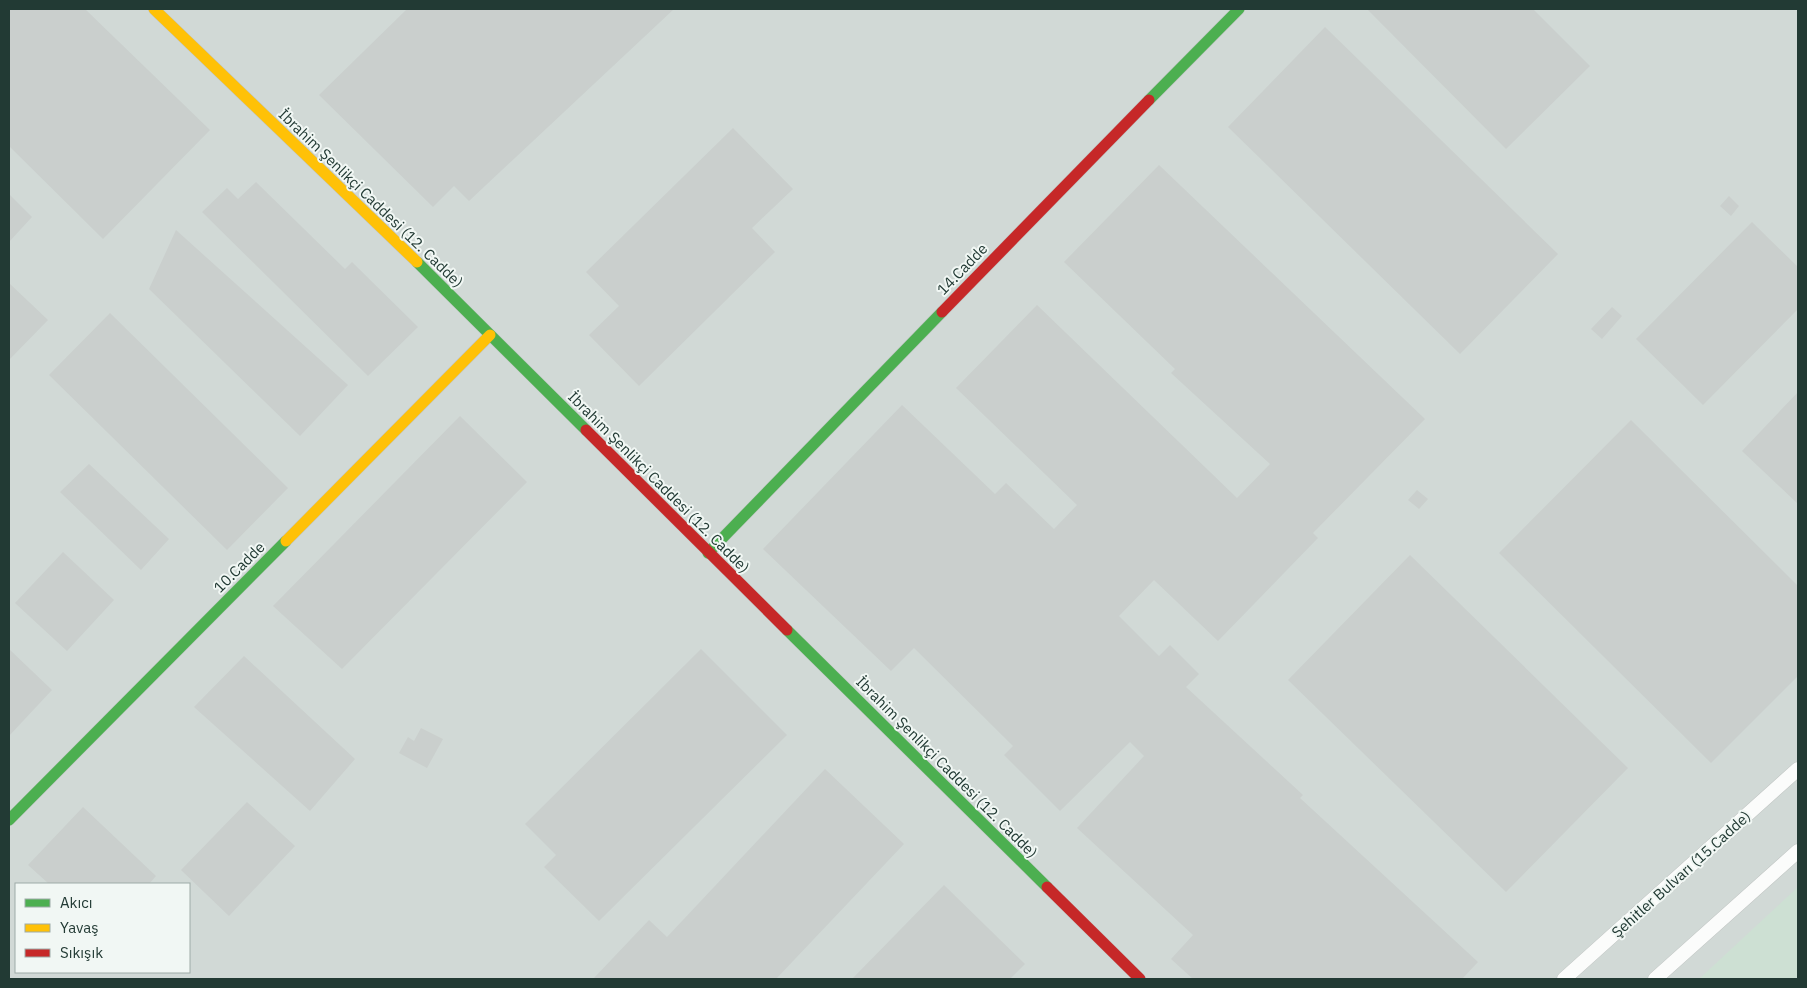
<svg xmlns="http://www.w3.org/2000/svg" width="1807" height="988" font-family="'IBM Plex Sans',sans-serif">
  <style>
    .built { fill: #d1d9d6; fill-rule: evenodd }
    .green { fill: #cde0d3 }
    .building { fill: #cacfcd }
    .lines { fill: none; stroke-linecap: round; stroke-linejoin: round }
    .street-casing { stroke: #c0c5c3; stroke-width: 15 }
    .fast-casing { stroke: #bfc5c3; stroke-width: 12 }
    .slow-casing { stroke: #bfc5c3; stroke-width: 12 }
    .jam-casing { stroke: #bfc5c3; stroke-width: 12 }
    .street { stroke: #fbfcfb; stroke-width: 14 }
    .fast { stroke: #4caf50; stroke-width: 11 }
    .slow { stroke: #ffc107; stroke-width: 11 }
    .jam { stroke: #c62828; stroke-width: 11 }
    .labels { text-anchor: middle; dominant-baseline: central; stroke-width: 4; stroke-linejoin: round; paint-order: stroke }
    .street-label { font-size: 15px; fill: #223a34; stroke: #f1f7f4 }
  </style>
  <rect width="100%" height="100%" fill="#e3e8e6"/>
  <path class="built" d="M9,9H1798V979H9ZM16,884H189V972H16Z"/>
  <path class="green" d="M1798,887V979H1699Z"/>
  <path class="building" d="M9,9H85L210,130L103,239L9,146Z
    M407,9H674L469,201L454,186L433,207L319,95Z
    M1367,9H1533L1590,66L1506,149Z
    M1325,27L1558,254L1460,354L1228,127Z
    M733,128L793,189L752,228L775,252L639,386L589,335L619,306L586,272Z
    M1159,165L1425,419L1313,533L1318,538L1218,641L1154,580L1119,616L1159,656L1170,645L1199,674L1186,687L1303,795L1300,798L1478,962L1462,979H1193L1171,959L1193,935L1077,828L1144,756L1130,742L1060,811L1004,755L1013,746L914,648L891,671L763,549L902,405L995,494L1006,483L1054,529L1077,505L956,388L1037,305L1237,498L1270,464L1171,373L1175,369L1064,262Z
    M256,182L345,269L352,262L418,327L368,376L202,212L227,188L238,199Z
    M9,194L32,217L9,242Z
    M1729,196L1739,206L1731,216L1720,206Z
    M1752,222L1798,267V309L1703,405L1636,339Z
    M176,230L348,385L300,436L149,289Z
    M9,283L48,320L9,360Z
    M1612,307L1622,316L1602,339L1591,329Z
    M110,313L288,488L227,550L49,375Z
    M1798,392V504L1742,451Z
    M460,416L527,482L342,669L273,606Z
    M1631,420L1798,586V676L1711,763L1499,553Z
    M89,464L169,539L141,570L60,492Z
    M1417,490L1428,499L1419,509L1408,500Z
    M63,552L114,600L67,651L15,603Z
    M1410,555L1628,768L1506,892L1288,680Z
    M9,649L52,690L9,736Z
    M701,649L787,735L599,921L544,867L556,855L525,824Z
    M244,656L355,759L310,811L194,707Z
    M421,728L443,739L427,768L399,753L408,737L414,741Z
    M825,769L904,844L776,979H593L649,920L667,937Z
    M247,802L295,846L229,916L181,870Z
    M83,807L156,876L149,884H49L28,865Z
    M944,885L1025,964L1010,979H852Z"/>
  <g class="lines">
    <defs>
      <path id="street" d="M1564,979L1798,769
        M1655,979L1798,851"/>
      <path id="fast" d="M1149,100L1239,9
        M417,262L586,430
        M708,553L942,312
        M787,630L1047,887
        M9,820L286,541"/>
      <path id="slow" d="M154,9L417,262
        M286,541L490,335"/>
      <path id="jam" d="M942,312L1149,100
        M586,430L787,630
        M1047,887L1140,979"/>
    </defs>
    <use href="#street" class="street-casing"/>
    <use href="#fast" class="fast-casing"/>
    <use href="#slow" class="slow-casing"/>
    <use href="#jam" class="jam-casing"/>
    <use href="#street" class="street"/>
    <use href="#fast" class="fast"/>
    <use href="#slow" class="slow"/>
    <use href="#jam" class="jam"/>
  </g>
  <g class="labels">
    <g class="street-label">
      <text transform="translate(371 198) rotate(44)">İbrahim Şenlikçi Caddesi (12. Cadde)</text>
      <text transform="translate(962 269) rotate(-46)">14.Cadde</text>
      <text transform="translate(659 482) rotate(45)">İbrahim Şenlikçi Caddesi (12. Cadde)</text>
      <text transform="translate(239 567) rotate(-45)">10.Cadde</text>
      <text transform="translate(947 767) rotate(45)">İbrahim Şenlikçi Caddesi (12. Cadde)</text>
      <text transform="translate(1681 874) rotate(-42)">Şehitler Bulvarı (15.Cadde)</text>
    </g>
  </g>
  <rect width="1807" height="988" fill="none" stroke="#223a34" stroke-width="20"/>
  <rect x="15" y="883" width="175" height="90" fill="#f1f7f4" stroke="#9eaba7"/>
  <rect x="25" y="899" width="25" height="8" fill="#4caf50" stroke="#9eaba7"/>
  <text x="60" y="908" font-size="15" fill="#223a34">Akıcı</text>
  <rect x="25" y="924" width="25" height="8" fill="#ffc107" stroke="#9eaba7"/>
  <text x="60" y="933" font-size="15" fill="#223a34">Yavaş</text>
  <rect x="25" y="949" width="25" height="8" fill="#c62828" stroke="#9eaba7"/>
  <text x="60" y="958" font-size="15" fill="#223a34">Sıkışık</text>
</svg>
